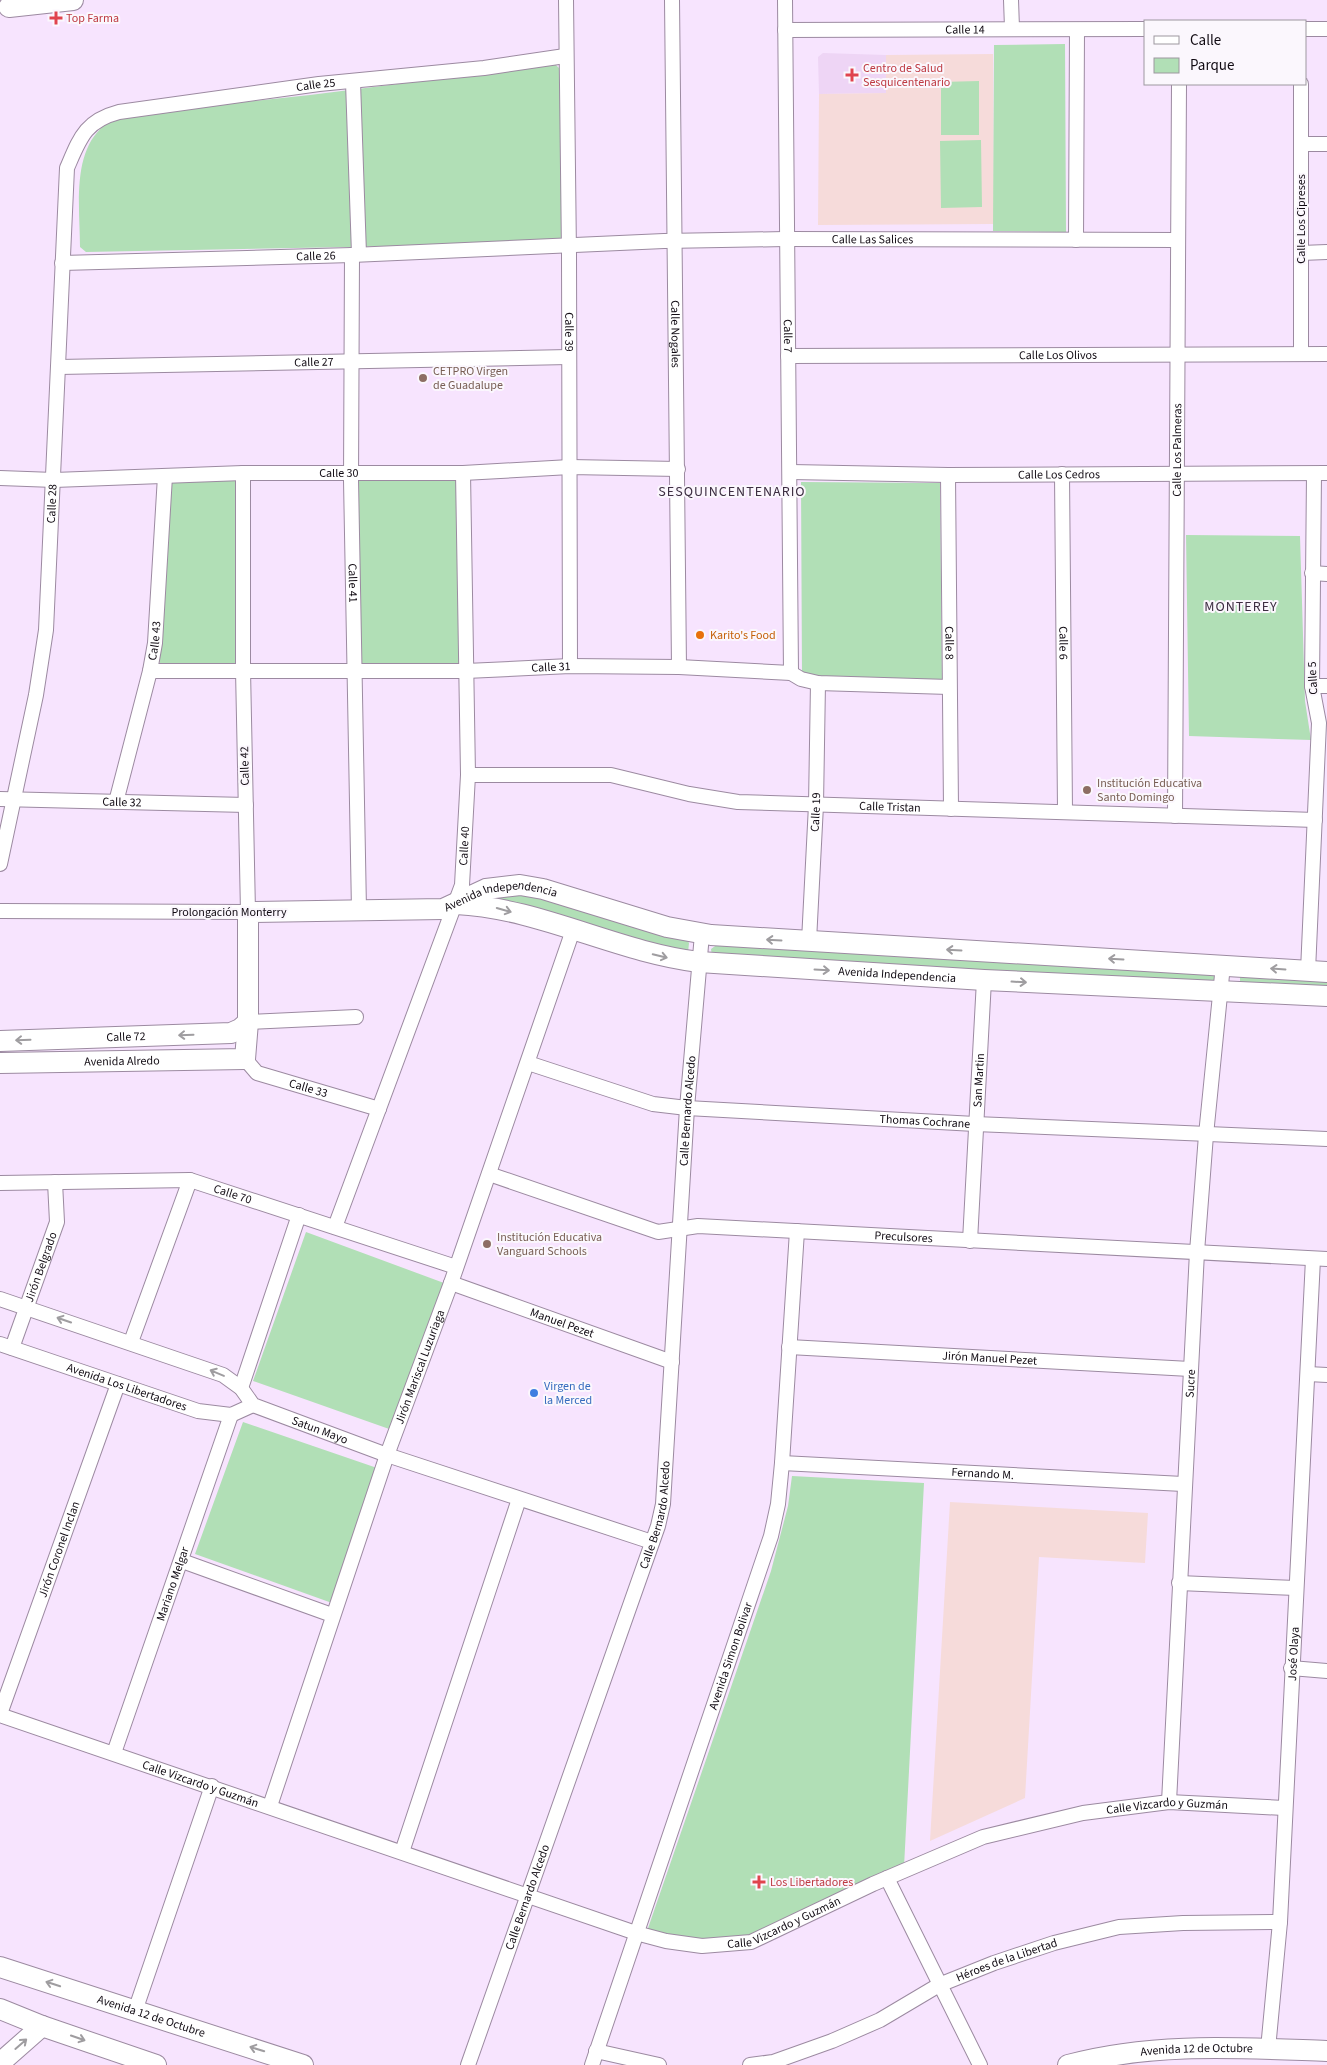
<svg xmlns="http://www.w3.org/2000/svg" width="1327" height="2065" font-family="'Source Sans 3',sans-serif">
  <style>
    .built { fill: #eed5f5 }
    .education { fill: #f6dbda }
    .green { fill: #b1dfb6 }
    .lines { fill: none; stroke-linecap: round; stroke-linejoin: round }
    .street-casing { stroke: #9c8aa1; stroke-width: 16 }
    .secondary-casing { stroke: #9c8aa1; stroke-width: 22 }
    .street { stroke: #fff; stroke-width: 14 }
    .secondary { stroke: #fff; stroke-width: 20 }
    .oneway { stroke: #9f9da0 }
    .health-dot { fill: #e0444e; stroke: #fbf7fd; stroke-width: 2 }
    .education-dot { fill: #8d6e63; stroke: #fbf7fd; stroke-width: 2 }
    .food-dot { fill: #e8710a; stroke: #fbf7fd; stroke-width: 2 }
    .shop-dot { fill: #3f7fe0; stroke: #fbf7fd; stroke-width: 2 }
    .labels { text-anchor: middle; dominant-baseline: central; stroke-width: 4; stroke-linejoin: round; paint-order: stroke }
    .health-label { font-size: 12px; fill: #be3a42; stroke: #fbf7fd; text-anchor: start }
    .street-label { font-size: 12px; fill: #100a12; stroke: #fbf7fd }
    .education-label { font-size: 12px; fill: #785e54; stroke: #fbf7fd; text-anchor: start }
    .food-label { font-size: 12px; fill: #c56008; stroke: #fbf7fd; text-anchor: start }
    .shop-label { font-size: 12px; fill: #366cbe; stroke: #fbf7fd; text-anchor: start }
    .neighbourhood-label { font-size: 14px; letter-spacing: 1px; fill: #3d2e42; stroke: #fbf7fd }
  </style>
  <rect width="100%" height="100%" fill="#f7e4fe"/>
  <path class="built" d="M823,53L886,55L887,93L819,94L818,57Z"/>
  <path class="education" d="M993,54L994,224L818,225L819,94L886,93V55Z
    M950,1502L1148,1513L1145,1563L1039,1557L1025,1798L930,1841Z"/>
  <path class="green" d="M1065,44L1066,232L993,231L994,45Z
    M555,64L560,69L562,236L556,243L86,252L80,247C80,209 71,151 105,125C110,121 119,118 126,115L310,95Z
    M979,81V135H941V82Z
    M981,140L982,207L941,208L940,141Z
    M360,475L455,477L461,486V663L360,664L354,484Z
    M238,477L240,665H162L158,661L170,479Z
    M801,482L940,483L942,683L802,677Z
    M1186,535L1300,536L1305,701L1311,740L1189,736Z
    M523,892L687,940L689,943L688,953L677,954L494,897Z
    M718,944L1217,973L1218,984L712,956L711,949Z
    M1240,976L1327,977V992L1240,984Z
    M306,1232L444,1283L392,1430L253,1381Z
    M243,1422L380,1469L332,1603L195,1554Z
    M792,1476L924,1483L904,1867L741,1941L692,1944L646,1934L771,1571L788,1506Z"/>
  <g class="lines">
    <defs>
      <g id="street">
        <path id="s1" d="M566,0L569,254L570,666"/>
        <path id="s2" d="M672,0L679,667"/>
        <path id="s3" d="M785,0L791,673"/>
        <path d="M1011,0L1012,28"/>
        <path d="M1306,29H1327"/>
        <path id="s4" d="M785,30L1146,29"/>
        <path d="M353,82L359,254"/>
        <path d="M1301,144H1327"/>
        <path d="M1076,240L1077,30"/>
        <path d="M1301,253L1327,252"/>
        <path id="s5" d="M352,255L351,480L359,910"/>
        <path id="s6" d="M62,263L352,255L664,241L785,239L1177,240"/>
        <path d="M1301,354V84"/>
        <path id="s7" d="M788,356L1327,354"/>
        <path id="s8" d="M59,367L569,357"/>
        <path id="s9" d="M791,472L948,475L1327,473"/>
        <path id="s10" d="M1062,474L1065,811"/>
        <path id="s11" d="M948,475L951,809"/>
        <path id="s12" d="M0,478L54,480L243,473H463L570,467L678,469"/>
        <path d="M1312,573L1327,574"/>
        <path id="s13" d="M150,671H466L570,666L679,667L791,673L801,679L818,683L949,687"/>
        <path d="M1312,686H1327"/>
        <path id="s14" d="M468,775H611L689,794L738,802L1315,820"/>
        <path id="s15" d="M0,799L246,805"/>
        <path id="s16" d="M116,802L150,671L155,643L165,476"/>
        <path id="s17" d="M1175,816L1179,84"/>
        <path id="s18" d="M0,864L36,695L46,630L67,168C80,138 85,121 119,112L319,84L484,68L565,56"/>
        <path d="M0,911L248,912L243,670V473"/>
        <path id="s19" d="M809,941L816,805L818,683"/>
        <path d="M1308,971L1319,723L1312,686L1314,474"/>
        <path d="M248,1022L356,1017"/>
        <path id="s20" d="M245,1059L257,1073L379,1109"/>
        <path id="s21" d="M528,1063L653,1104L687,1108L975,1124L1327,1139"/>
        <path id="s22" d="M489,1174L658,1232L698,1226L1327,1259"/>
        <path id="s23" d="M0,1183L190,1180L456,1267"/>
        <path id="s24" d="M335,1227L462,885L468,775L463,473"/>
        <path id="s25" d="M970,1241L984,980"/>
        <path id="s26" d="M451,1283L672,1362"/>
        <path id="s27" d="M0,1299L223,1375L241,1388L253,1405L387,1455L652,1542"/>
        <path d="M131,1342L190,1180"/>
        <path id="s28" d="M0,1344L198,1411L231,1415L253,1405"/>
        <path id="s29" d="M789,1347L1190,1369"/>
        <path id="s30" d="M12,1348L57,1222L55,1182"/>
        <path d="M1308,1374L1327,1375"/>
        <path d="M241,1388L299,1215"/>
        <path id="s31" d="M782,1463L1183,1484"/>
        <path d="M182,1561L332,1615"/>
        <path d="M1179,1583L1296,1588"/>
        <path d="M1291,1668L1327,1671"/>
        <path id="s32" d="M0,1714L118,1384"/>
        <path id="s33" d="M0,1715L636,1933L666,1941L702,1946L751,1942L873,1884L983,1837L1083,1813L1169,1802L1284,1808"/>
        <path id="s34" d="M114,1753L231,1415"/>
        <path id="s35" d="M1169,1802L1197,1252L1206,1135L1223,965"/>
        <path id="s36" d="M270,1806L387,1455L451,1283L573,930"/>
        <path d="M402,1852L519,1499"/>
        <path d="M887,1878L980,2065"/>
        <path d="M135,2011L212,1786"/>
        <path id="s37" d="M1268,2049L1280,1922L1313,1259"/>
        <path d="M596,2051L659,2065"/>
        <path id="s38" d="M468,2065L658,1526L663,1504L687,1108L702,934"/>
        <path id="s39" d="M592,2065L771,1536L778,1504L782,1463L797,1231"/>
        <path id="s40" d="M750,2065L773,2062L832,2041L880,2020L939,1985L994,1963L1054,1943L1119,1927L1183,1923L1280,1922"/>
      </g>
      <g id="secondary">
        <path d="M9,7L73,0"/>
        <path id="s41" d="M456,904C540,908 616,952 699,962L984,980L1327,996"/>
        <path id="s42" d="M0,1041L231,1033L240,1029L248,1022"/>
        <path id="s43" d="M0,1063L245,1059L248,1022V912L443,909L486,889L520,885L543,889L667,927L711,935L1327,972"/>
        <path id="s44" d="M0,1967L303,2065"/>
        <path d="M0,2009L42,2026L156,2065"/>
        <path d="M0,2063L42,2026"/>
        <path id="s45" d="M1068,2065C1153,2042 1240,2048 1327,2051"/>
      </g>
    </defs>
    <use href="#street" class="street-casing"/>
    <use href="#secondary" class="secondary-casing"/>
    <use href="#street" class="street"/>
    <use href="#secondary" class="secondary"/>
  </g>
  <defs><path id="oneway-shaft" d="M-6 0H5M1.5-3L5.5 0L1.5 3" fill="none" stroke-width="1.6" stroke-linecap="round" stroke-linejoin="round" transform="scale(1.25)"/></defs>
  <g class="oneway">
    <use href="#oneway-shaft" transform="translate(504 910) rotate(16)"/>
    <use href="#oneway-shaft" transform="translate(774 940) rotate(-177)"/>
    <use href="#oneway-shaft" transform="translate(954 950) rotate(-177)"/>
    <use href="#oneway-shaft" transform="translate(660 956) rotate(14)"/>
    <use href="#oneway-shaft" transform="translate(1116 959) rotate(-177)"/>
    <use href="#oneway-shaft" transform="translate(1278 969) rotate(-176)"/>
    <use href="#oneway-shaft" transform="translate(822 970) rotate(3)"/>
    <use href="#oneway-shaft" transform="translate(1019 982) rotate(3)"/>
    <use href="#oneway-shaft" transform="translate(186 1035) rotate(178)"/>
    <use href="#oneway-shaft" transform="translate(23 1040) rotate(178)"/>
    <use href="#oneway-shaft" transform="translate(64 1320) rotate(-161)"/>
    <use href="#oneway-shaft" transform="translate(217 1373) rotate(-157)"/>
    <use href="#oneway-shaft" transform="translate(53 1984) rotate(-162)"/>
    <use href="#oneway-shaft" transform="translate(78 2038) rotate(19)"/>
    <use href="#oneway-shaft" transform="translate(21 2044) rotate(-41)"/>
    <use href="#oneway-shaft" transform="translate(257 2049) rotate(-163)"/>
  </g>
  <g class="health-dot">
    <path d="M53.5 10.5h5v5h5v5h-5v5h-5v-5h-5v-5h5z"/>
    <path d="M849.5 67.5h5v5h5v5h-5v5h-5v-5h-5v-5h5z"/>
    <path d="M756.5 1874.5h5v5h5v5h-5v5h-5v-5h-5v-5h5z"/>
  </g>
  <g class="education-dot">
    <circle cx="423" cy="378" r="5"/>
    <circle cx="1087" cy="790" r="5"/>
    <circle cx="487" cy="1244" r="5"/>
  </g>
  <circle class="food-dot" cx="700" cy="635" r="5"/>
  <circle class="shop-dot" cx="534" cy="1393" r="5"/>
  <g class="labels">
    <g class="health-label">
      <text x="66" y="18">Top Farma</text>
      <text x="863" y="68">Centro de Salud<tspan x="863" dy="14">Sesquicentenario</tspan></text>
      <text x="770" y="1882">Los Libertadores</text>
    </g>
    <g class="street-label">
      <text stroke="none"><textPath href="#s4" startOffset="180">Calle 14</textPath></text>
      <text stroke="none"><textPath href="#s18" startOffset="980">Calle 25</textPath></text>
      <text transform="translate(1301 219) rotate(-90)">Calle Los Cipreses</text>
      <text stroke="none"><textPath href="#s6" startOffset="811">Calle Las Salices</textPath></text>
      <text stroke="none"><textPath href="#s6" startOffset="254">Calle 26</textPath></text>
      <text stroke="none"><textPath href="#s1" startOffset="332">Calle 39</textPath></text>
      <text stroke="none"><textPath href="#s2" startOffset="334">Calle Nogales</textPath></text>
      <text stroke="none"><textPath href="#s3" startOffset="336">Calle 7</textPath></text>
      <text stroke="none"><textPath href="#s7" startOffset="270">Calle Los Olivos</textPath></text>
      <text stroke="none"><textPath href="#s8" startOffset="255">Calle 27</textPath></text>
      <text stroke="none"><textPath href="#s17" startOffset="366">Calle Los Palmeras</textPath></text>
      <text stroke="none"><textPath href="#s12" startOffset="339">Calle 30</textPath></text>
      <text stroke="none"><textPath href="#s9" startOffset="268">Calle Los Cedros</textPath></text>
      <text stroke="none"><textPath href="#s18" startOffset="365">Calle 28</textPath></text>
      <text stroke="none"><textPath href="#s5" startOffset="328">Calle 41</textPath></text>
      <text stroke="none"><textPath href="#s16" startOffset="166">Calle 43</textPath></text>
      <text stroke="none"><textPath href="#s11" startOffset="168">Calle 8</textPath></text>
      <text stroke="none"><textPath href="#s10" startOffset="169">Calle 6</textPath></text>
      <text stroke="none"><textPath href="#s13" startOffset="401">Calle 31</textPath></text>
      <text transform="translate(1313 678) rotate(-93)">Calle 5</text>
      <text transform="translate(245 766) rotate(-91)">Calle 42</text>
      <text stroke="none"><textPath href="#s15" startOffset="122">Calle 32</textPath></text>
      <text stroke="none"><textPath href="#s14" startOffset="425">Calle Tristan</textPath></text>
      <text stroke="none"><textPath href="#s19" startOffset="129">Calle 19</textPath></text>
      <text stroke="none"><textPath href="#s24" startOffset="404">Calle 40</textPath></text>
      <text stroke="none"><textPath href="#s43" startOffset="648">Avenida Independencia</textPath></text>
      <text x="229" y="912">Prolongación Monterry</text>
      <text stroke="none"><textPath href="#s41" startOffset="449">Avenida Independencia</textPath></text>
      <text stroke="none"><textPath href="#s42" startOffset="126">Calle 72</textPath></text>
      <text stroke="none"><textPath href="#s43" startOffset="122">Avenida Alredo</textPath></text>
      <text stroke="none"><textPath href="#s25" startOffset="161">San Martin</textPath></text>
      <text stroke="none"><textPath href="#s20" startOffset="72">Calle 33</textPath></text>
      <text stroke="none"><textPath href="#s38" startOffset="988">Calle Bernardo Alcedo</textPath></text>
      <text stroke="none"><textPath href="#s21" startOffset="404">Thomas Cochrane</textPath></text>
      <text stroke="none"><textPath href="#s23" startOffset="235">Calle 70</textPath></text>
      <text stroke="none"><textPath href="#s22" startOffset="425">Preculsores</textPath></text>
      <text stroke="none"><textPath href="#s30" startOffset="86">Jirón Belgrado</textPath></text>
      <text stroke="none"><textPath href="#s26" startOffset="118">Manuel Pezet</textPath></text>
      <text stroke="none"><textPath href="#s29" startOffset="201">Jirón Manuel Pezet</textPath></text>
      <text stroke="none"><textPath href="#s36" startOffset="464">Jirón Mariscal Luzuriaga</textPath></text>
      <text stroke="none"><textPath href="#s35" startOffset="419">Sucre</textPath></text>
      <text stroke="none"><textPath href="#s28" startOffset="134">Avenida Los Libertadores</textPath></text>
      <text stroke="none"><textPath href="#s27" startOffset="350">Satun Mayo</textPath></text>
      <text stroke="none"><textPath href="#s31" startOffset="201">Fernando M.</textPath></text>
      <text stroke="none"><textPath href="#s38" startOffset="582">Calle Bernardo Alcedo</textPath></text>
      <text stroke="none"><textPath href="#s32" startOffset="175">Jirón Coronel Inclan</textPath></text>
      <text stroke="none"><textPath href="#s34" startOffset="179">Mariano Melgar</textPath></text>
      <text stroke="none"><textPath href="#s37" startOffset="396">José Olaya</textPath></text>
      <text stroke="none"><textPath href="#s39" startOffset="432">Avenida Simon Bolivar</textPath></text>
      <text stroke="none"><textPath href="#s33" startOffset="212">Calle Vizcardo y Guzmán</textPath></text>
      <text stroke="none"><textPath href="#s33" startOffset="1231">Calle Vizcardo y Guzmán</textPath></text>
      <text stroke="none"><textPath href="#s38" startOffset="178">Calle Bernardo Alcedo</textPath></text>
      <text stroke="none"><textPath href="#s33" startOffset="826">Calle Vizcardo y Guzmán</textPath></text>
      <text stroke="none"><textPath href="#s40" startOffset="279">Héroes de la Libertad</textPath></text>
      <text stroke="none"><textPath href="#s44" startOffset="159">Avenida 12 de Octubre</textPath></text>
      <text stroke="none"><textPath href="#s45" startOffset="130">Avenida 12 de Octubre</textPath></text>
    </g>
    <g class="education-label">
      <text x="433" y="371">CETPRO Virgen<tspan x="433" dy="14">de Guadalupe</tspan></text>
      <text x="1097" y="783">Institución Educativa<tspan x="1097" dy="14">Santo Domingo</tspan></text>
      <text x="497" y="1237">Institución Educativa<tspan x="497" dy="14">Vanguard Schools</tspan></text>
    </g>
    <g class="food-label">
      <text x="710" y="635">Karito's Food</text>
    </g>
    <g class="shop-label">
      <text x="544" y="1386">Virgen de<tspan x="544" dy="14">la Merced</tspan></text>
    </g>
    <g class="neighbourhood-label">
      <text x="732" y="492">SESQUINCENTENARIO</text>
      <text x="1241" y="607">MONTEREY</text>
    </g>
  </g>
  <rect x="1144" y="20" width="162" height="65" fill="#fbf7fd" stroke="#9d989f"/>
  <rect x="1154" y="36" width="25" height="8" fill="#ffffff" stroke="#9d989f"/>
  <text x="1190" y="45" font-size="15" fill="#100a12">Calle</text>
  <rect x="1154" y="58" width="25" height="15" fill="#b1dfb6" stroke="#9d989f"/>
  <text x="1190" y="70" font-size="15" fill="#100a12">Parque</text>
</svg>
